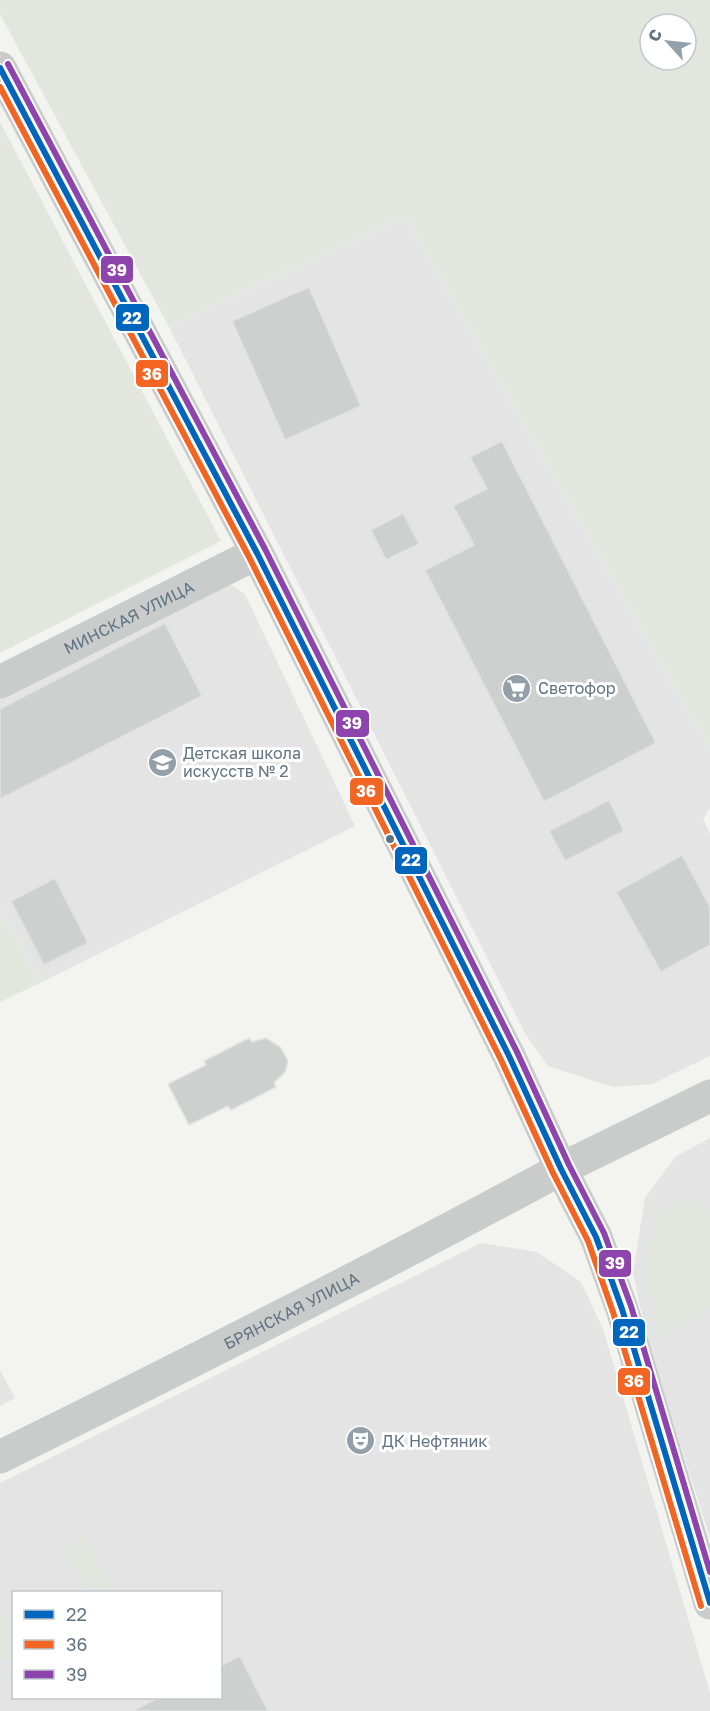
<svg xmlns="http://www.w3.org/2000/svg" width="710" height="1711" font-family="'Golos Text',sans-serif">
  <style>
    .built { fill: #e3e4e3; fill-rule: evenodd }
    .green { fill: #e2e6de; fill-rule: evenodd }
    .building { fill: #cecfcf; stroke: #e2e2e0; stroke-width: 1.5 }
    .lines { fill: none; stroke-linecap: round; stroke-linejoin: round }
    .minor { stroke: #cacccc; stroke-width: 33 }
    .tertiary { stroke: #cacccc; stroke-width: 33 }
    .bus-1-casing { stroke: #fff; stroke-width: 10 }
    .bus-2-casing { stroke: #fff; stroke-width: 10 }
    .bus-3-casing { stroke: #fff; stroke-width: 10 }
    .bus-1 { stroke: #0065bd; stroke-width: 6 }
    .bus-2 { stroke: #f26522; stroke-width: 6 }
    .bus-3 { stroke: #8e44ad; stroke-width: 6 }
    .bus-dot { fill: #617383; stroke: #fff; stroke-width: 2 }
    .labels { text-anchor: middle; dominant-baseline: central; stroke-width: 6; stroke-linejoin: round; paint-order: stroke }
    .street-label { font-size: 16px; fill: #617383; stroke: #fff }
    .poi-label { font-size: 16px; fill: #617383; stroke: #fff; text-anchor: start }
    .line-badge { stroke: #fff; stroke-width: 2 }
    .badge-label { font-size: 16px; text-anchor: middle; font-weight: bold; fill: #fff }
  </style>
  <rect width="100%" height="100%" fill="#f3f3f0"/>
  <path class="built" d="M405,216L710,749V808L703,819L710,834V1056L652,1084L613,1087L548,1066L526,1035L169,327Z
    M227,582L245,594L355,826L40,983L0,908V698Z
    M710,1138V1538L647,1338L633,1273L645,1198L675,1157Z
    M481,1243L537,1252L581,1282L603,1329L710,1693V1711H0V1483ZM14,1592H220V1698H14Z
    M0,1370L15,1398L0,1406Z"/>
  <path class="green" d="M0,0H710V749L405,216L169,327L0,14ZM650,24H686V60H650Z
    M0,122L221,541L0,653Z
    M0,908L40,983L0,1002Z
    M681,1199L710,1211V1308L661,1337L649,1289L646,1263L654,1216Z
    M85,1535L112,1592H92L62,1550Z
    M0,1605L13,1643V1655L0,1660Z"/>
  <path class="building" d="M309,287L361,406L285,440L232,321Z
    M502,441L656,743L544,802L425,570L474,545L453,506L487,489L470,457Z
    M403,513L419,544L386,560L371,530Z
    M165,623L202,696L0,799V709Z
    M609,800L624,831L565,861L549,831Z
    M682,855L710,907V945L661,972L616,892Z
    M55,878L88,943L44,965L11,901Z
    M249,1038L252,1042L266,1038L280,1047L288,1061L285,1072L274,1083L276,1087L231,1110L228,1106L189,1125L168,1084L206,1065L204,1061Z
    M240,1656L268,1711H132L158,1698H220V1666Z"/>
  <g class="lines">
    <g class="minor">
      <path id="s1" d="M0,682L257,553"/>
      <path id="s2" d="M0,1457C189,1364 376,1269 561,1169"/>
    </g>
    <path class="tertiary" d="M0,68L257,553L509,1056L561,1169L596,1237L622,1309L710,1603
      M561,1169L710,1096"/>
    <defs>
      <path id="bus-1" d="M0,68L257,553L509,1056L561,1169L596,1237L622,1309L710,1603"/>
      <path id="bus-2" d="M0,87L249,557L501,1060L553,1173L588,1241L613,1312L701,1606"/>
      <path id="bus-3" d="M8,64L265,549L517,1052L569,1165L604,1233L631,1306L710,1572"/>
    </defs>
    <use href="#bus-1" class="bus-1-casing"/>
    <use href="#bus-2" class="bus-2-casing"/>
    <use href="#bus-3" class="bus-3-casing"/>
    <use href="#bus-1" class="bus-1"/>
    <use href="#bus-2" class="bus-2"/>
    <use href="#bus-3" class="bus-3"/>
  </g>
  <defs>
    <symbol id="supermarket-disc" viewBox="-11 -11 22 22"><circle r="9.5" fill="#94a0a9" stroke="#fff"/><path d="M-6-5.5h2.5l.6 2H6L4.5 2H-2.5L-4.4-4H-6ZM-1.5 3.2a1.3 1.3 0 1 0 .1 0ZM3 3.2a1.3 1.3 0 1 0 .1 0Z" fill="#fff"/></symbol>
    <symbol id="school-disc" viewBox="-11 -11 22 22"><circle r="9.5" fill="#94a0a9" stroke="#fff"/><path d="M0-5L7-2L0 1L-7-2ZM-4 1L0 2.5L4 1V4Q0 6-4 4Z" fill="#fff"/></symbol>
    <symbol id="theatre-disc" viewBox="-11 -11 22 22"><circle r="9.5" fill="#94a0a9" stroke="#fff"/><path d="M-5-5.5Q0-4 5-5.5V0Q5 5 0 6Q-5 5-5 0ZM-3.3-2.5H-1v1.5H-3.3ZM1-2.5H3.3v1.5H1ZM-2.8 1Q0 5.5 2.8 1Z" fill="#fff"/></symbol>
  </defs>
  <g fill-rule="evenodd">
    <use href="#supermarket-disc" x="500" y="672" width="33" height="33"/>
    <use href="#school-disc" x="146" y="746" width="33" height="33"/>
    <use href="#theatre-disc" x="344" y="1424" width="33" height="33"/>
  </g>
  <circle class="bus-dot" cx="390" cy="839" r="5"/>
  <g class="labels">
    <g class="street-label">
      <text stroke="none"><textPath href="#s1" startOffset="144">МИНСКАЯ УЛИЦА</textPath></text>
      <text stroke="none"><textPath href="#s2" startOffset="326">БРЯНСКАЯ УЛИЦА</textPath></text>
    </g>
    <g class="poi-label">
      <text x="538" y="688">Светофор</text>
      <text x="183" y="753">Детская школа<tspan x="183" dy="18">искусств № 2</tspan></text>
      <text x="382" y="1441">ДК Нефтяник</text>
    </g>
  </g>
  <g class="line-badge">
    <rect x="100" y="255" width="34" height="29" rx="6" fill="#8e44ad"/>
    <rect x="115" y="303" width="35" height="29" rx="6" fill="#0065bd"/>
    <rect x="135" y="359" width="34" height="29" rx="6" fill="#f26522"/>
    <rect x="335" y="709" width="35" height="29" rx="6" fill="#8e44ad"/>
    <rect x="349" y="777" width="35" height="29" rx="6" fill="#f26522"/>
    <rect x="394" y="846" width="34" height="29" rx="6" fill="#0065bd"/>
    <rect x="598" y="1249" width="34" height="29" rx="6" fill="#8e44ad"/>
    <rect x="612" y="1318" width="34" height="29" rx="6" fill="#0065bd"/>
    <rect x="617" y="1367" width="34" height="29" rx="6" fill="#f26522"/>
  </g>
  <g class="badge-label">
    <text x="117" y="276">39</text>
    <text x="132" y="324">22</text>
    <text x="152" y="380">36</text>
    <text x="352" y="729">39</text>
    <text x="366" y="797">36</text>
    <text x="411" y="866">22</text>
    <text x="615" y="1269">39</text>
    <text x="629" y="1338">22</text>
    <text x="634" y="1387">36</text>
  </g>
  <rect x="12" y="1591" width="210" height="108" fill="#ffffff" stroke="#c0c7cd" stroke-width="1.5"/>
  <rect x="24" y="1610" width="30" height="9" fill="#0065bd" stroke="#c0c7cd" stroke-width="1.5"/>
  <text x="66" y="1621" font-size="18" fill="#617383">22</text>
  <rect x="24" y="1640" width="30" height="9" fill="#f26522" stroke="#c0c7cd" stroke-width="1.5"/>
  <text x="66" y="1651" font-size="18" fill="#617383">36</text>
  <rect x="24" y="1670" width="30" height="9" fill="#8e44ad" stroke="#c0c7cd" stroke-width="1.5"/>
  <text x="66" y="1681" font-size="18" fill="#617383">39</text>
  <g transform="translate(668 42) rotate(297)"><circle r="28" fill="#ffffff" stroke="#c0c7cd" stroke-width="1.5"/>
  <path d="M0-4.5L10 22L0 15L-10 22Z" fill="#94a0a9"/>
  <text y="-9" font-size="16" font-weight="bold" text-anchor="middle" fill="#617383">С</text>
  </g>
</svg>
